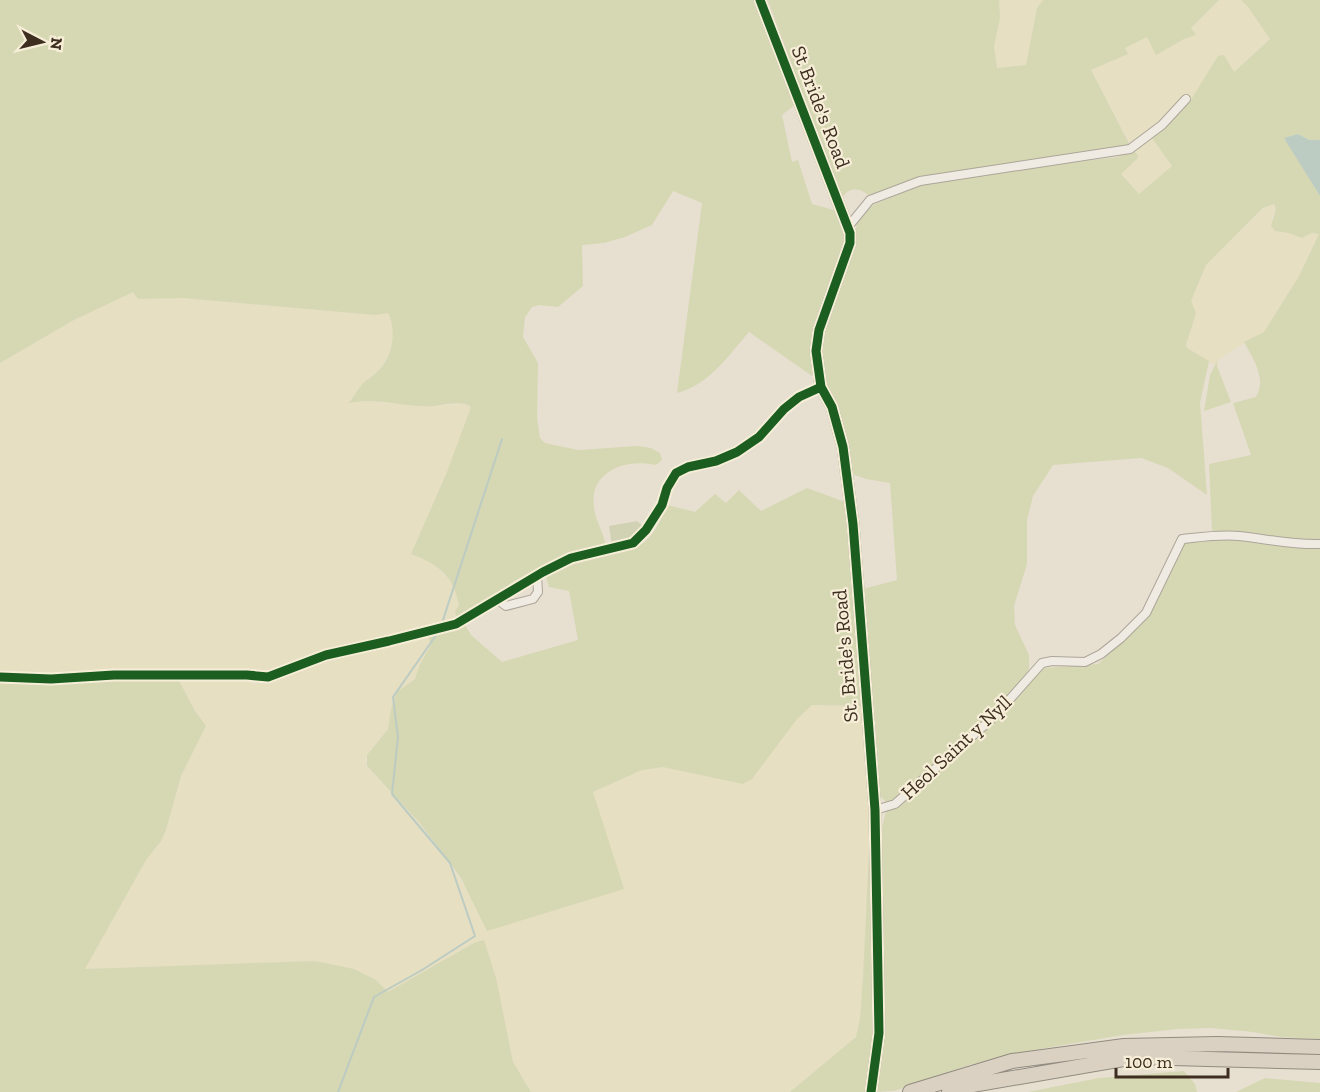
<svg xmlns="http://www.w3.org/2000/svg" width="1320" height="1092" font-family="'Zilla Slab',serif">
  <style>
    .farmland { fill: #e6dfc2 }
    .green { fill: #d6d7b3 }
    .cemetery { fill: #d1d1b3 }
    .water { fill: #bcccc2 }
    .lines { fill: none; stroke-linecap: round; stroke-linejoin: round }
    .stream { stroke: #bcccc2; stroke-width: 2 }
    .street-casing { stroke: #ada599; stroke-width: 10 }
    .secondary-casing { stroke: #9c958a; stroke-width: 13 }
    .highway-casing { stroke: #928b80; stroke-width: 16 }
    .street { stroke: #efebe3; stroke-width: 8 }
    .secondary { stroke: #efebe3; stroke-width: 10 }
    .highway { stroke: #dad1c2; stroke-width: 14 }
    .cycleway-casing { stroke: #f7eed8; stroke-width: 13 }
    .cycleway { stroke: #1b5e20; stroke-width: 9 }
    .labels { text-anchor: middle; dominant-baseline: central; stroke-width: 4.5; stroke-linejoin: round; paint-order: stroke }
    .street-label { font-size: 20px; fill: #3d2e20; stroke: #f7eed8 }
  </style>
  <rect width="100%" height="100%" fill="#e7e0d1"/>
  <path class="farmland" d="M999,0H1043L1037,8L1026,65L997,68L994,46L1000,18Z
    M1219,0H1241L1248,7L1270,38L1234,72L1224,55L1207,74L1189,104L1152,138L1172,166L1139,194L1120,174L1138,158L1137,153L1134,151L1091,70L1127,54L1124,48L1147,37L1157,54L1184,39L1195,35L1191,28Z
    M1270,204H1274L1276,209L1272,218L1289,233L1306,236L1312,233L1319,234L1299,276L1264,332L1225,355L1214,365L1187,348L1191,301L1206,265L1264,208Z
    M133,291L138,299L183,298L375,315L388,312L393,328V339L389,355L380,369L362,384L359,401L428,406L462,404L471,407V412L447,472L411,554L433,562L456,588L459,605L457,619L386,639L331,650L283,670L266,673L69,677L0,675V363L74,320Z
    M428,635L431,645L420,664L418,674L415,679L397,692L391,709L388,729L371,749L365,760L367,767L419,822L467,889L593,792L642,770L663,767L677,769L797,719L812,705L863,706L870,827L863,977L860,1018L856,1037L790,1092H531L513,1062L508,1036L474,943L388,992L376,980L354,969L315,961L84,969L146,860L161,841L166,830L181,776L206,726L195,711L177,677L243,678L250,680L253,684L278,679L317,660Z"/>
  <path class="green" d="M0,0H757L797,103L782,115L792,162L798,160L812,204L837,211L845,231L844,252L812,355V376L749,332C728,356 709,385 677,393L702,203L673,191L652,225L625,237L604,243L582,245L583,286L558,307L539,305L532,307L525,317L523,337L538,363L537,418L540,438L545,443L578,450L638,446L651,448L660,453L662,460L656,465C626,458 589,471 594,507C595,521 605,534 606,548L585,550L557,561L481,607L457,619L455,612L459,605C454,576 438,564 411,554L447,472L471,407C462,400 445,405 434,406C406,408 378,397 349,403C354,396 358,389 363,383C368,379 374,375 378,371C393,357 397,330 388,313L375,315L183,298L138,299L133,292L74,320L0,363Z
    M768,0H999L1000,18L994,46L997,68L1026,65L1037,8L1043,0H1219L1191,28L1196,35L1184,39L1156,55L1147,37L1125,48L1128,54L1091,70L1131,147L918,177L871,198C863,188 848,185 842,199Z
    M1241,0H1320V140H1309L1298,134L1285,138L1320,196V541L1284,542L1212,531L1209,464L1251,455L1233,403L1256,397C1267,378 1253,359 1244,342L1264,332L1299,276L1319,234L1312,233L1302,238L1289,233L1275,231L1271,226L1276,209L1274,204L1263,208L1206,265L1191,301L1196,313L1186,345L1187,348L1209,361L1200,403L1207,495L1168,468L1141,458L1053,465L1033,496L1027,520V564L1014,606L1015,625L1029,655V670L1007,699L892,802H886L878,794L863,589L897,580L890,483L866,479L849,473L833,401L823,378L820,351L827,320L851,257L857,222L863,213L875,204L924,184L973,175L1117,157L1134,151L1138,155V158L1121,174L1139,194L1172,166L1152,138L1189,103L1218,56L1224,55L1234,72L1270,39L1248,7Z
    M1217,361V366L1231,402L1204,411L1210,375Z
    M807,488L845,502L850,542L863,706L812,705L797,719L752,779L743,784L663,767L642,770L593,792L624,889L487,931L461,878L419,822L367,766V755L388,729L391,709L397,692L415,679L420,664L431,645L428,635L465,625L471,635L502,662L578,640L569,591L549,587L545,573C561,567 577,560 593,555C605,552 618,553 630,550C650,544 660,523 667,505L695,512L715,494L726,503L739,490L761,511Z
    M1237,539L1261,544L1320,548V1039L1281,1037L1253,1032L1211,1028L1178,1029L1123,1035L1034,1050L969,1065L894,1091L874,1092L882,1042L884,1016L881,852V831L886,812L907,800L977,738L1033,675L1044,668L1098,664L1142,624L1185,541Z
    M177,677L195,711L206,726L181,776L166,830L161,841L146,860L85,969L315,961L354,969L376,980L388,992L474,943L484,940L496,978L513,1062L531,1092H0V679L77,680Z
    M870,827L874,1028L867,1092H790L856,1037L860,1018L863,977Z
    M1184,1071L1195,1084L1197,1092H1028L1099,1078Z
    M1265,1078L1320,1083V1092H1236Z"/>
  <path class="cemetery" d="M637,521L644,527C634,539 627,543 612,546L609,526Z"/>
  <path class="water" d="M1298,134L1309,140H1320V196L1284,138Z"/>
  <g class="lines">
    <path class="stream" d="M443,620L502,439
      M338,1092L374,997L422,970L475,936L450,863L392,794L398,737L393,697L439,631"/>
    <defs>
      <path id="street" d="M848,227L870,200L920,181L1130,149L1162,125L1186,99
        M498,600L506,606L533,599L538,592L537,576
        M0,677L51,679L114,675H247L268,677L326,655L389,641L456,624L543,572L571,558L633,543L646,530L662,505L667,488L676,473L688,467L716,461L737,452L759,437L784,409L799,397L821,387
        M875,810L895,804L995,716L1042,663L1052,661L1085,662L1101,654L1121,638L1146,613L1182,539C1201,537 1220,534 1239,536C1267,539 1292,545 1320,544"/>
      <path id="secondary" d="M760,0L850,233V243L819,330L816,351L821,387L832,407L843,447L853,524L869,730L875,810L879,1033L871,1092"/>
      <path id="highway" d="M910,1092L1012,1061L1124,1046L1217,1044L1320,1047
        M949,1092L967,1086L1135,1057L1320,1062"/>
    </defs>
    <use href="#street" class="street-casing"/>
    <use href="#secondary" class="secondary-casing"/>
    <use href="#highway" class="highway-casing"/>
    <use href="#street" class="street"/>
    <use href="#secondary" class="secondary"/>
    <use href="#highway" class="highway"/>
    <defs>
      <path id="cycleway" d="M760,0L850,233V243L819,330L816,351L821,387L832,407L843,447L853,524L869,730L875,810L879,1033L871,1092
        M0,677L51,679L114,675H247L268,677L326,655L389,641L456,624L543,572L571,558L633,543L646,530L662,505L667,488L676,473L688,467L716,461L737,452L759,437L784,409L799,397L821,387"/>
    </defs>
    <use href="#cycleway" class="cycleway-casing"/>
    <use href="#cycleway" class="cycleway"/>
  </g>
  <g class="labels">
    <g class="street-label">
      <text transform="translate(821 107) rotate(69)">St Bride's Road</text>
      <text transform="translate(845 656) rotate(-95)">St. Bride's Road</text>
      <text transform="translate(956 747) rotate(-43)">Heol Saint y Nyll</text>
    </g>
  </g>
  <g transform="translate(42 42) rotate(97)" stroke="#f7eed8" stroke-width="4.5" paint-order="stroke">
  <path d="M0-4.5L10 22L0 15L-10 22Z" fill="#3d2e20"/>
  <text y="-9" font-size="16" font-weight="bold" text-anchor="middle" fill="#3d2e20">N</text>
  </g>
  <path d="M1116 1068v9h112v-9" fill="none" stroke="#3d2e20" stroke-width="3"/>
  <text x="1125" y="1068" font-size="18" fill="#3d2e20" stroke="#f7eed8" stroke-width="4.5" paint-order="stroke">100 m</text>
</svg>
